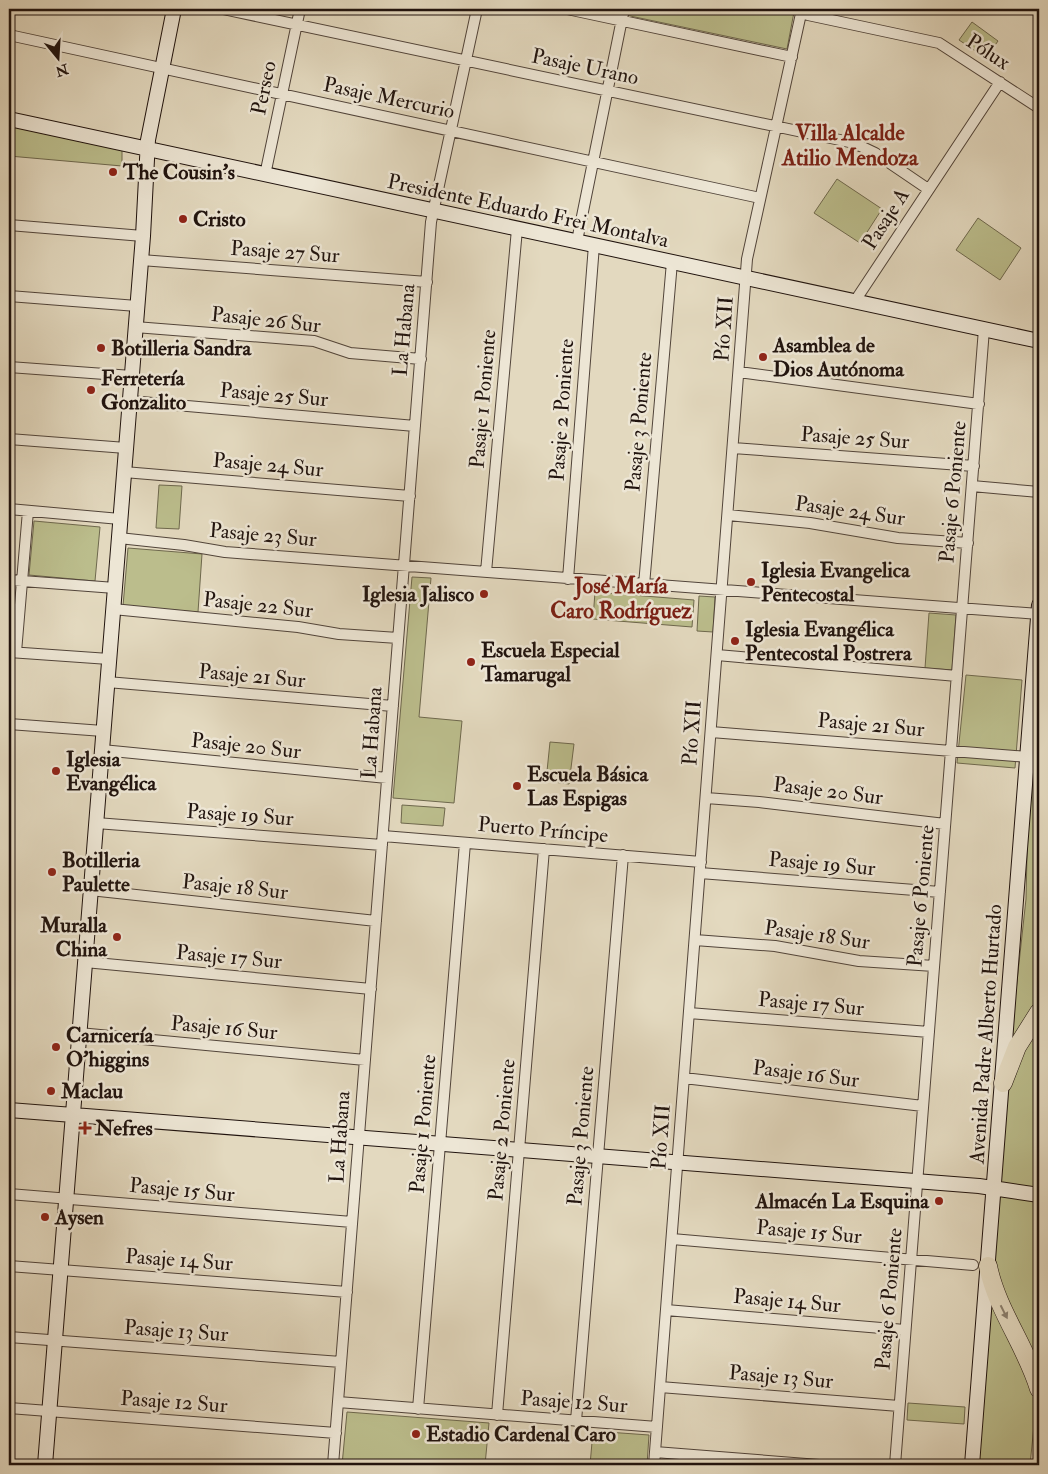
<svg xmlns="http://www.w3.org/2000/svg" width="1048" height="1474" font-family="'IM FELL Double Pica',serif">
  <style>
    .green { fill: #bbbd8c; stroke: #6e684d }
    .lines { fill: none; stroke-linecap: round; stroke-linejoin: round }
    .street-casing { stroke: #51443a; stroke-width: 12 }
    .secondary-casing { stroke: #20130e; stroke-width: 16 }
    .highway-casing { stroke: #20130e; stroke-width: 19 }
    .street { stroke: #ede6d5; stroke-width: 10 }
    .secondary { stroke: #ede6d5; stroke-width: 14 }
    .highway { stroke: #e3d9bf; stroke-width: 18 }
    .oneway { fill: #8b806f }
    .poi-dot { fill: #8f2418; stroke: #ede6d5; stroke-width: 2 }
    .labels { text-anchor: middle; dominant-baseline: central; stroke-width: 5; stroke-linejoin: round; paint-order: stroke }
    .street-label { font-size: 21px; fill: #20130e; stroke: #ede6d5 }
    .poi-label { font-size: 21px; font-weight: bold; fill: #20130e; stroke: #ede6d5; text-anchor: start }
    .neighbourhood-label { font-size: 22px; font-weight: bold; fill: #7a1f14; stroke: #ede6d5 }
  </style>
  <rect width="100%" height="100%" fill="#e3d9bf"/>
  <filter id="stains"><feTurbulence type="fractalNoise" baseFrequency=".004" numOctaves="4"/><feColorMatrix values="0 0 0 0 .2 0 0 0 0 .09 0 0 0 0 .02 0 0 0 .5 -.17"/></filter>
  <radialGradient id="worn" r=".72"><stop offset=".6" stop-color="#630" stop-opacity="0"/><stop offset="1" stop-color="#630" stop-opacity=".3"/></radialGradient>
  <path class="green" d="M597,9H780L794,12L787,49Z
    M972,22L998,41L986,58L959,40Z
    M9,126L122,150V166L9,156Z
    M837,179L882,209L860,243L814,213Z
    M978,218L1021,248L1000,280L956,250Z
    M159,485L182,486L179,529L156,528Z
    M34,521L100,527L95,581L29,575Z
    M128,548L202,554L198,612L123,606Z
    M412,577L431,578L419,717L462,721L454,803L393,798Z
    M595,592L694,600L692,627L593,619Z
    M699,596L715,597L713,632L697,631Z
    M929,613L956,615L952,670L925,668Z
    M966,675L1022,680L1015,768L957,763Z
    M1039,690V1376L1030,1465H978L1009,1055L1026,899L1028,811Z
    M550,742L574,744L569,784L546,781Z
    M402,805L445,808L443,826L401,823Z
    M908,1403L965,1407L964,1424L907,1420Z
    M347,1412L489,1423L485,1465H342Z
    M593,1431L649,1435L647,1465H590Z"/>
  <g class="lines">
    <defs>
      <path id="street" d="M223,9L854,143L875,153L928,189
        M567,9L792,57
        M795,9L808,15L939,43L1039,108
        M9,35L760,198
        M265,175L300,9
        M9,225L143,236
        M577,241L624,9
        M141,260L427,282
        M9,296L137,306
        M855,301L1000,82
        M135,327L314,341L350,353L421,359
        M9,367L132,376
        M739,372L979,404
        M130,401L415,426
        M9,439L126,448
        M733,448L974,466
        M124,472L410,496
        M972,486L1039,492
        M9,509L120,519
        M728,515L810,523L898,538L968,543
        M119,538L184,545L225,552L1039,614
        M486,572L517,229
        M568,579L594,245
        M9,580L115,588
        M644,585L672,262
        M113,609L298,627L339,634L398,638
        M9,652L109,659
        M16,652L28,511
        M717,655L957,676
        M107,682L393,706
        M9,724L103,731
        M711,732L1028,757
        M102,750L387,778
        M706,798L759,802L945,824
        M96,823L382,845
        M383,836L701,862
        M700,873L940,892
        M90,890L376,921
        M695,940L775,946L859,961L934,966
        M85,962L371,989
        M689,1013L929,1032
        M79,1033L365,1060
        M684,1078L923,1106
        M9,1194L352,1222
        M672,1239L973,1265
        M9,1266L347,1292
        M666,1310L905,1330
        M9,1337L341,1362
        M660,1387L899,1406
        M338,1402L657,1427
        M9,1408L336,1433
        M418,1409L465,843
        M497,1415L544,849
        M576,1421L623,855
        M655,1452L819,1465
        M333,1465L431,222L477,9
        M654,1465L747,259L802,9
        M895,1465L984,329"/>
      <path id="secondary" d="M9,119L1039,341
        M9,1110L979,1186L1039,1195
        M45,1465L143,236L148,140L174,9
        M972,1465L1039,605"/>
      <path id="highway" d="M1003,1083L1017,1047L1039,1012
        M988,1266C997,1310 1026,1346 1039,1389"/>
    </defs>
    <use href="#street" class="street-casing"/>
    <use href="#secondary" class="secondary-casing"/>
    <use href="#highway" class="highway-casing"/>
    <use href="#street" class="street"/>
    <use href="#secondary" class="secondary"/>
    <use href="#highway" class="highway"/>
  </g>
  <defs><path id="oneway-solid" d="M-6-.8H1V-3.2L6.5 0L1 3.2V.8H-6Z" transform="scale(1.25)"/></defs>
  <use class="oneway" href="#oneway-solid" transform="translate(1004 1312) rotate(63)"/>
  <g class="poi-dot">
    <circle cx="113" cy="172" r="5"/>
    <circle cx="183" cy="219" r="5"/>
    <circle cx="101" cy="348" r="5"/>
    <circle cx="763" cy="357" r="5"/>
    <circle cx="91" cy="390" r="5"/>
    <circle cx="751" cy="582" r="5"/>
    <circle cx="484" cy="594" r="5"/>
    <circle cx="735" cy="641" r="5"/>
    <circle cx="471" cy="662" r="5"/>
    <circle cx="56" cy="771" r="5"/>
    <circle cx="517" cy="786" r="5"/>
    <circle cx="52" cy="872" r="5"/>
    <circle cx="117" cy="937" r="5"/>
    <circle cx="56" cy="1047" r="5"/>
    <circle cx="51" cy="1091" r="5"/>
    <path d="M82.5 1120.5h5v5h5v5h-5v5h-5v-5h-5v-5h5z"/>
    <circle cx="939" cy="1201" r="5"/>
    <circle cx="45" cy="1217" r="5"/>
    <circle cx="416" cy="1434" r="5"/>
  </g>
  <g class="labels">
    <g class="street-label">
      <text transform="translate(988 52) rotate(33)">Pólux</text>
      <text transform="translate(585 67) rotate(12)">Pasaje Urano</text>
      <text transform="translate(264 88) rotate(-78)">Perseo</text>
      <text transform="translate(389 98) rotate(12)">Pasaje Mercurio</text>
      <text transform="translate(528 211) rotate(12)">Presidente Eduardo Frei Montalva</text>
      <text transform="translate(886 219) rotate(-57)">Pasaje A</text>
      <text transform="translate(285 252) rotate(4)">Pasaje 27 Sur</text>
      <text transform="translate(266 320) rotate(6)">Pasaje 26 Sur</text>
      <text transform="translate(724 329) rotate(-86)">Pío XII</text>
      <text transform="translate(404 330) rotate(-85)">La Habana</text>
      <text transform="translate(274 395) rotate(5)">Pasaje 25 Sur</text>
      <text transform="translate(483 399) rotate(-85)">Pasaje 1 Poniente</text>
      <text transform="translate(562 410) rotate(-86)">Pasaje 2 Poniente</text>
      <text transform="translate(639 422) rotate(-85)">Pasaje 3 Poniente</text>
      <text transform="translate(855 438) rotate(4)">Pasaje 25 Sur</text>
      <text transform="translate(268 465) rotate(5)">Pasaje 24 Sur</text>
      <text transform="translate(953 492) rotate(-85)">Pasaje 6 Poniente</text>
      <text transform="translate(850 511) rotate(8)">Pasaje 24 Sur</text>
      <text transform="translate(263 535) rotate(5)">Pasaje 23 Sur</text>
      <text transform="translate(258 605) rotate(6)">Pasaje 22 Sur</text>
      <text transform="translate(252 676) rotate(5)">Pasaje 21 Sur</text>
      <text transform="translate(871 725) rotate(5)">Pasaje 21 Sur</text>
      <text transform="translate(372 733) rotate(-86)">La Habana</text>
      <text transform="translate(692 733) rotate(-86)">Pío XII</text>
      <text transform="translate(246 746) rotate(6)">Pasaje 20 Sur</text>
      <text transform="translate(828 791) rotate(7)">Pasaje 20 Sur</text>
      <text transform="translate(240 815) rotate(4)">Pasaje 19 Sur</text>
      <text transform="translate(543 830) rotate(5)">Puerto Príncipe</text>
      <text transform="translate(822 864) rotate(5)">Pasaje 19 Sur</text>
      <text transform="translate(235 887) rotate(6)">Pasaje 18 Sur</text>
      <text transform="translate(921 896) rotate(-85)">Pasaje 6 Poniente</text>
      <text transform="translate(817 935) rotate(8)">Pasaje 18 Sur</text>
      <text transform="translate(229 957) rotate(5)">Pasaje 17 Sur</text>
      <text transform="translate(811 1004) rotate(5)">Pasaje 17 Sur</text>
      <text transform="translate(224 1028) rotate(5)">Pasaje 16 Sur</text>
      <text transform="translate(986 1034) rotate(-86)">Avenida Padre Alberto Hurtado</text>
      <text transform="translate(806 1074) rotate(7)">Pasaje 16 Sur</text>
      <text transform="translate(423 1124) rotate(-85)">Pasaje 1 Poniente</text>
      <text transform="translate(502 1130) rotate(-85)">Pasaje 2 Poniente</text>
      <text transform="translate(581 1136) rotate(-85)">Pasaje 3 Poniente</text>
      <text transform="translate(340 1137) rotate(-86)">La Habana</text>
      <text transform="translate(661 1137) rotate(-86)">Pío XII</text>
      <text transform="translate(182 1190) rotate(5)">Pasaje 15 Sur</text>
      <text transform="translate(809 1232) rotate(5)">Pasaje 15 Sur</text>
      <text transform="translate(179 1260) rotate(4)">Pasaje 14 Sur</text>
      <text transform="translate(889 1299) rotate(-85)">Pasaje 6 Poniente</text>
      <text transform="translate(787 1301) rotate(5)">Pasaje 14 Sur</text>
      <text transform="translate(176 1331) rotate(4)">Pasaje 13 Sur</text>
      <text transform="translate(781 1377) rotate(5)">Pasaje 13 Sur</text>
      <text transform="translate(174 1402) rotate(4)">Pasaje 12 Sur</text>
      <text transform="translate(574 1402) rotate(4)">Pasaje 12 Sur</text>
    </g>
    <g class="poi-label">
      <text x="123" y="172">The Cousin's</text>
      <text x="193" y="219">Cristo</text>
      <text x="773" y="345">Asamblea de<tspan x="773" dy="24">Dios Autónoma</tspan></text>
      <text x="111" y="348">Botilleria Sandra</text>
      <text x="101" y="378">Ferretería<tspan x="101" dy="24">Gonzalito</tspan></text>
      <text x="761" y="570">Iglesia Evangelica<tspan x="761" dy="24">Pentecostal</tspan></text>
      <text x="474" y="594" text-anchor="end">Iglesia Jalisco</text>
      <text x="745" y="629">Iglesia Evangélica<tspan x="745" dy="24">Pentecostal Postrera</tspan></text>
      <text x="481" y="650">Escuela Especial<tspan x="481" dy="24">Tamarugal</tspan></text>
      <text x="66" y="759">Iglesia<tspan x="66" dy="24">Evangélica</tspan></text>
      <text x="527" y="774">Escuela Básica<tspan x="527" dy="24">Las Espigas</tspan></text>
      <text x="62" y="860">Botilleria<tspan x="62" dy="24">Paulette</tspan></text>
      <text x="107" y="925" text-anchor="end">Muralla<tspan x="107" dy="24">China</tspan></text>
      <text x="66" y="1035">Carnicería<tspan x="66" dy="24">O'higgins</tspan></text>
      <text x="61" y="1091">Maclau</text>
      <text x="95" y="1128">Nefres</text>
      <text x="929" y="1201" text-anchor="end">Almacén La Esquina</text>
      <text x="55" y="1217">Aysen</text>
      <text x="426" y="1434">Estadio Cardenal Caro</text>
    </g>
    <g class="neighbourhood-label">
      <text x="850" y="133">Villa Alcalde<tspan x="850" dy="25">Atilio Mendoza</tspan></text>
      <text x="621" y="586">José María<tspan x="621" dy="25">Caro Rodríguez</tspan></text>
    </g>
  </g>
  <rect width="1048" height="1474" fill="none" stroke="#e3d9bf" stroke-width="30"/>
  <rect x="10" y="10" width="1028" height="1454" fill="none" stroke="#20130e" stroke-width="2.5"/>
  <rect x="15" y="15" width="1018" height="1444" fill="none" stroke="#20130e"/>
  <g transform="translate(58 58) rotate(162)" stroke="#ede6d5" stroke-width="4" paint-order="stroke">
  <path d="M0-4L9 19L0 12L-9 19Z" fill="#20130e"/>
  <text y="-8" font-size="14" font-weight="bold" text-anchor="middle" fill="#20130e">N</text>
  </g>
  <rect width="100%" height="100%" filter="url(#stains)"/>
  <rect width="100%" height="100%" fill="url(#worn)"/>
</svg>
